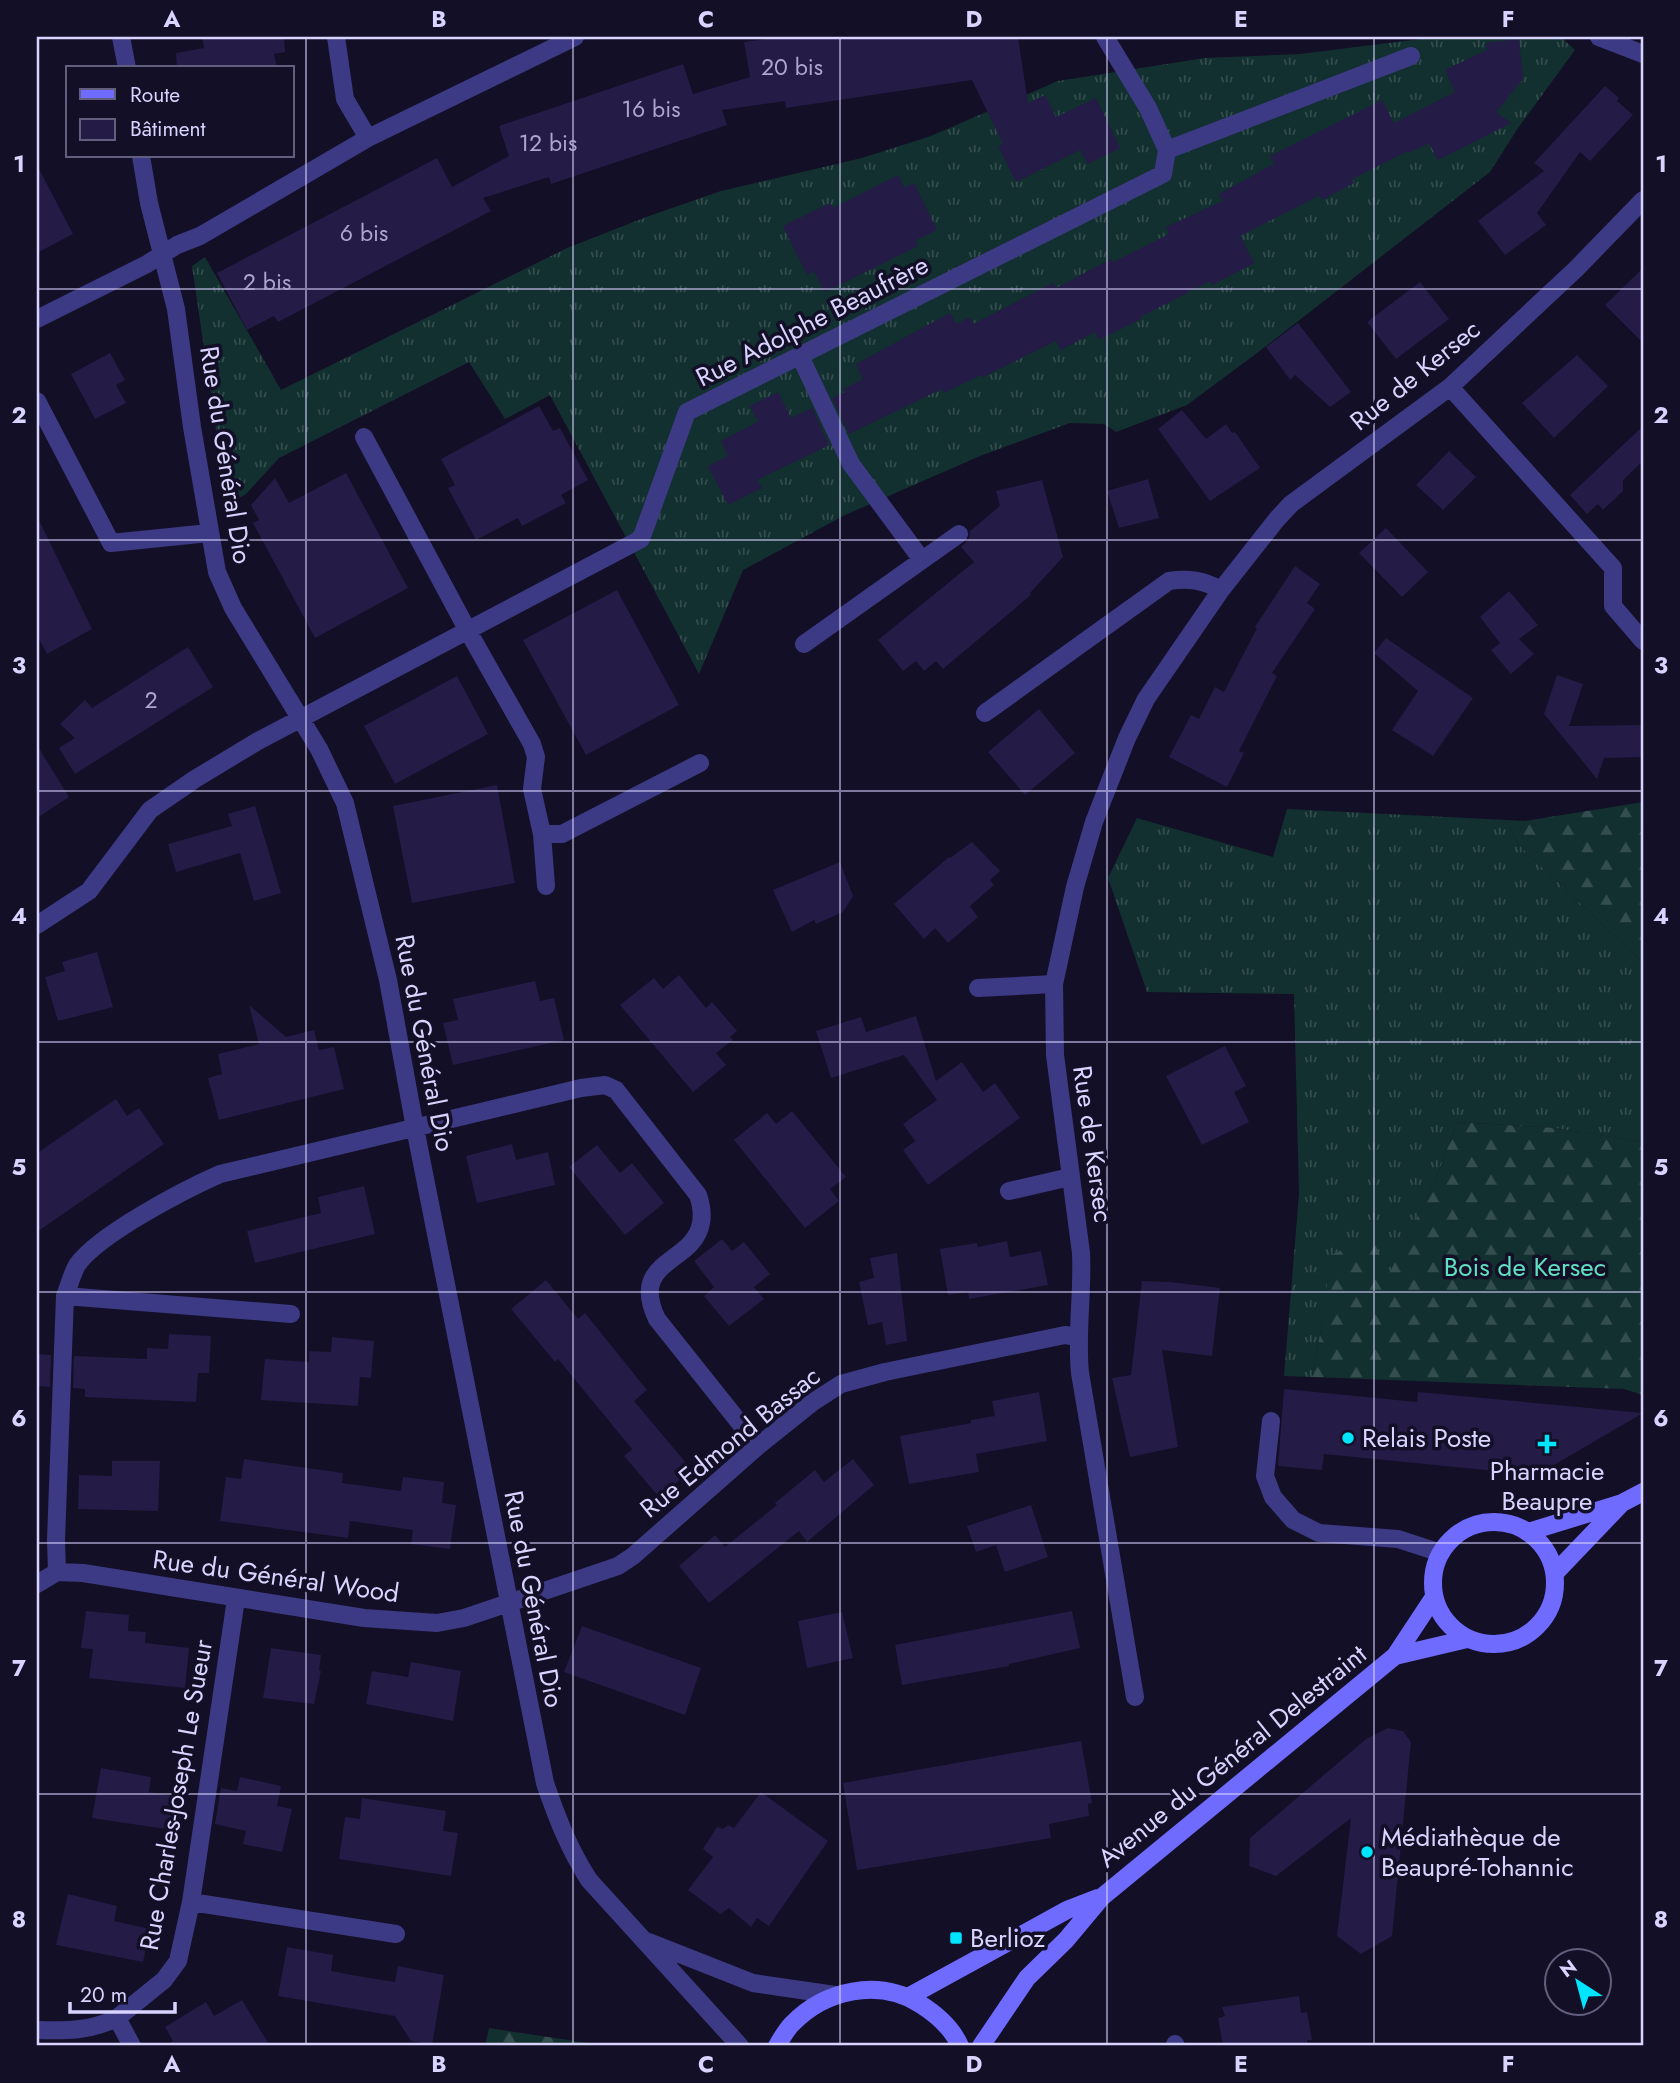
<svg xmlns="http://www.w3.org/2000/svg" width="1680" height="2083" font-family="Jost,sans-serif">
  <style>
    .grass { fill: url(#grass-tufts) }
    .forest { fill: url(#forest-firs) }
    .building { fill: #241b47 }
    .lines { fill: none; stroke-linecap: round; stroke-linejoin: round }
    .lane { stroke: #3d3a85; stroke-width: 18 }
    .street { stroke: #3d3a85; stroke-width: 18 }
    .secondary { stroke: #6f6bff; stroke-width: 18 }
    .grid { fill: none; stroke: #d9d4ff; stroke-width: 2; stroke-opacity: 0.55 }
    .poi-dot { fill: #00e5ff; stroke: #130f26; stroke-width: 2.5 }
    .labels { text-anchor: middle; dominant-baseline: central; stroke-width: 7; stroke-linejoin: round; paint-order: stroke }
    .number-label { font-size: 23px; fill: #aca6d1 }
    .street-label { font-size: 26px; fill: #d9d4ff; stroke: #130f26 }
    .park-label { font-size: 26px; fill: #5fe0c0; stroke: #130f26 }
    .poi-label { font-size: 26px; fill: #d9d4ff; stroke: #130f26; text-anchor: start }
    .neatline { fill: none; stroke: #d9d4ff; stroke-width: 2.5 }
    .grid-label { font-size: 23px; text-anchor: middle; font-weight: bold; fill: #d9d4ff }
  </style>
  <defs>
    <pattern id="grass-tufts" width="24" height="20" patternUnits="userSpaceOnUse" patternTransform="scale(1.75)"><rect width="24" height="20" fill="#12302f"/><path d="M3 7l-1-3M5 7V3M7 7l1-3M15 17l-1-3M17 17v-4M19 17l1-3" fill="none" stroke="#344d4e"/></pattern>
    <pattern id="forest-firs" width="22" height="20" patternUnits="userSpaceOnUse" patternTransform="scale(1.75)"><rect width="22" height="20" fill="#12302f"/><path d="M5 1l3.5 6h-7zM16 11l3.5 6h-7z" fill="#344d4e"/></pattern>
  </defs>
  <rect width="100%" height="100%" fill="#130f26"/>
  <path class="grass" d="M1437,37H1561L1575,50L1518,128L1490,172L1261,350L1187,405L1116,432L1104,424L1070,423L980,456L845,515L743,570L699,674L550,395L505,419L469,362L279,458L246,494L227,505L192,266L205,257L281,390L567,248L649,216L721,191L862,158L931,136L1058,81L1205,58L1300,54Z
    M1287,809L1506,820L1519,845L1643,963V1142L1555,1128L1457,1122L1436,1179L1389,1275L1322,1323L1312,1377L1284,1376L1299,1194L1294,994L1147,992L1108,878L1137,818L1273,857Z"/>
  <path class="forest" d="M1643,802V963L1519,845L1506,820L1525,821Z
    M1457,1122L1555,1128L1643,1142V1395L1624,1389L1312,1377L1322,1323L1331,1255L1371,1236L1389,1274L1436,1179Z
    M489,2028L607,2046H485Z"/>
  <path class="building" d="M202,37H284L285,52L274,54L277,68H177L176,53L204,48Z
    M781,37H1018L1028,103L1045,95L1056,117L1096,98L1120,148L1088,164L1080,150L1016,182L998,146L1003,144L972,80L786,108L785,101L722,110L727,125L551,184L549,177L483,198L491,211L278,322L274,316L247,330L217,273L437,158L452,187L509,156L499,126L683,64L693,94L750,77L744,42Z
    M1519,39L1523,79L1496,112L1511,123L1438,160L1429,143L1409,153L1408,151L1352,179L1354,183L1322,200L1320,195L1240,236L1254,263L1212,285L1210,281L1140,317L1141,319L1099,340L1095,332L1061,350L1056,341L983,377L981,375L944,393L941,389L849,434L832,398L845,392L843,389L863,379L856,364L950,313L956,324L970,317L973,324L1053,283L1056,288L1111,259L1113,262L1169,234L1166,227L1223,201L1219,194L1274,164L1270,156L1382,100L1394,123L1455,92L1445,70L1487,50L1486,43Z
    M1605,86L1619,98L1617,101L1633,115L1590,161L1580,152L1537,213L1546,225L1505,255L1478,221L1544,171L1534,163Z
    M37,165L73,234L37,253Z
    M898,175L904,188L914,183L937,230L916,240L918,246L825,292L814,271L807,275L783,226L830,203L833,208Z
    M1643,268V343L1605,305Z
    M1420,282L1449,319L1396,359L1367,322Z
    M1298,323L1351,392L1330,407L1295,375L1290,380L1266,347Z
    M110,353L125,380L116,385L126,403L95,419L71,374Z
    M1577,355L1608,386L1554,438L1522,403Z
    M778,392L791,418L812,408L829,445L757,480L762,488L728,505L708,466L728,456L721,441L758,422L750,406Z
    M539,406L553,431L560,428L588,480L561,495L566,503L522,526L518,518L476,540L448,488L455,485L441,459Z
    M1182,410L1206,439L1226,424L1232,433L1235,432L1260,468L1210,501L1158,429Z
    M1643,426V461L1623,480V491L1603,510L1598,504L1587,514L1570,495Z
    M1449,451L1476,477L1443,510L1416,485Z
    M346,473L408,588L315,638L253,523L259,520L251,505L275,478L289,503Z
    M1148,479L1159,518L1119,528L1107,491Z
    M1042,480L1063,557L1030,593L1031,595L943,669L936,661L924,671L916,661L903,671L878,640L974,562L961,547L969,539L970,531L1000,506L996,491Z
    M37,516L92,629L47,654L37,635Z
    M1386,528L1428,572L1402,597L1359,553Z
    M1295,566L1320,584L1307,603L1315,609L1272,673L1277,676L1239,751L1244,753L1227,787L1169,757L1191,715L1199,719L1215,687L1224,692L1257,628L1255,627Z
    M617,590L679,705L586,755L523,640Z
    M1509,591L1538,625L1519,639L1534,654L1511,674L1491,650L1500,643L1480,617Z
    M1386,638L1473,698L1433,756L1392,730L1418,691L1374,653Z
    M188,647L213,687L75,774L59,748L75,738L60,724L85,700L92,708Z
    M1557,675L1583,684L1569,726L1643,725V757L1604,758L1597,779L1544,714Z
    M457,676L488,734L395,784L364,726Z
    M1039,709L1075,753L1025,795L988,752Z
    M37,745L69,797L37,818Z
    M497,785L515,883L412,903L393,806Z
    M255,806L281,893L254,901L240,853L176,872L168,844L232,826L228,814Z
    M972,842L1000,871L990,880L994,885L970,906L978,917L948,943L935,928L924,939L894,904L949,857L950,858Z
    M840,862L853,896L843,912L816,924L814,920L792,932L773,890Z
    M97,952L113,1007L58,1021L45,977L65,971L62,962Z
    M679,975L706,1008L712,1002L737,1031L730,1037L733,1040L716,1053L726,1065L693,1092L620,1005L654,978L663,989Z
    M535,981L540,1001L554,998L564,1040L453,1065L443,1023L458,1020L453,999Z
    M249,1005L286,1037L314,1030L319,1050L334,1047L344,1089L219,1120L208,1078L222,1074L218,1054L259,1044Z
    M916,1016L936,1081L962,1062L983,1092L995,1083L1020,1118L928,1185L903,1150L915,1141L903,1124L937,1100L904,1055L831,1078L816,1031L861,1017L866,1032Z
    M1225,1046L1246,1086L1234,1092L1249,1122L1202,1145L1166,1076Z
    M116,1099L127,1116L139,1108L164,1144L37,1232V1153Z
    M792,1111L846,1177L830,1189L839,1201L805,1228L734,1140L767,1113L776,1124Z
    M512,1144L516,1160L548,1152L555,1185L477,1203L466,1156Z
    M597,1145L620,1173L632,1163L664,1203L625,1235L569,1167Z
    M364,1186L375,1234L255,1263L247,1231L321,1213L318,1197Z
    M722,1239L732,1251L744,1242L770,1274L754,1287L764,1299L729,1326L704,1296L714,1287L694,1261Z
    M1007,1241L1010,1257L1041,1251L1048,1285L969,1299L968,1292L948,1295L940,1249L977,1243L978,1247Z
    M897,1253L907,1341L886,1345L882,1322L868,1325L859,1282L874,1278L870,1258Z
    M546,1280L578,1319L585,1313L647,1390L634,1401L692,1470L659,1497L624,1456L632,1449L558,1359L555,1362L511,1309Z
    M1142,1281L1170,1282L1220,1288L1212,1356L1162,1350L1178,1447L1130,1457L1112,1378L1131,1375Z
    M169,1334L211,1336L209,1373H198L196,1402L85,1397V1389L73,1388L74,1356L147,1359V1348L168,1349Z
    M332,1337L374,1341L371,1378L360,1377L358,1406L261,1400L265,1359L309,1362V1351L331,1352Z
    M37,1354L51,1355L50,1387L37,1386Z
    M1284,1389L1417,1402L1418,1392L1643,1413L1537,1475L1324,1454L1322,1470L1278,1466Z
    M1039,1392L1047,1441L976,1454L979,1472L909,1484L900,1436L971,1423V1420L995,1416L992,1401Z
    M244,1459L343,1473L342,1483L401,1491L403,1477L444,1482L442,1503L456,1505L450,1549L411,1544L413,1530L350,1521L348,1538L220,1521L226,1477L241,1479Z
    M853,1459L874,1485L807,1542L799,1531L709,1603L679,1566L715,1535L725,1547L777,1505L775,1503L815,1470L824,1482Z
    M112,1461H160L158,1511L78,1509L79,1475L112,1476Z
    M1031,1505L1048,1557L1005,1572L996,1545L976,1552L967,1526Z
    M86,1611L129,1615L128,1631L146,1632L145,1643L189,1648L185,1688L89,1678L93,1649L81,1648Z
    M1072,1611L1080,1648L1009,1664V1666L902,1685L895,1645Z
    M842,1612L853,1658L807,1668L798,1621Z
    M582,1626L701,1668L685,1715L564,1672Z
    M271,1648L321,1655L319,1671H321L314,1704L263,1698Z
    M411,1662L461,1671L453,1721L366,1704L372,1671L408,1677Z
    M1388,1728L1403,1731L1411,1742L1392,1936L1361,1954L1337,1936L1351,1818L1276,1876L1249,1866L1250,1838L1366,1739Z
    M1081,1741L1092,1803L1088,1804L1089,1816L1049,1824L1051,1838L857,1870L843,1783Z
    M101,1768L151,1777L149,1792L185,1798L179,1831L92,1818Z
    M240,1777L281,1786L277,1806L292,1809L282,1852L243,1844L246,1831L215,1824L221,1788L237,1791Z
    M761,1792L828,1841L769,1926L757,1918L751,1927L729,1908L720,1914L688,1890L713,1857L703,1849L717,1827L723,1829L728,1825L734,1828Z
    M362,1798L446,1811L443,1831L458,1833L451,1876L339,1859L345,1817L360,1819Z
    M68,1894L117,1906L114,1921L150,1929L143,1962L56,1945Z
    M287,1947L333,1955L331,1971L363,1977L395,1982L398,1966L444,1975L432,2045L411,2041L395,2016L278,1996Z
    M1299,1996L1301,2013L1307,2012L1312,2040H1307L1308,2046H1223L1218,2018L1225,2016L1222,2007Z
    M242,2000L270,2046H164L173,2041L165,2027L206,2002L214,2016Z"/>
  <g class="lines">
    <path class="lane" d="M1599,37L1643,54
      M978,988L1054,984
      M1009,1191L1070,1177
      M1271,1421L1265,1476L1273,1497L1293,1520L1319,1533L1398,1539L1441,1553
      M1175,2044L1176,2046"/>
    <path class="street" d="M121,37L127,68
      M336,37L345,99L368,138
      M1105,37L1148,108L1167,150
      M141,156L149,203L176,309L192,427L217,572L233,608L319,749L345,803L388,980L415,1128L545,1783C557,1818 569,1849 589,1880L740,2046
      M37,319L147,264L177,245L200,236L368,138L575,37
      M800,356L851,464L922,560
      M1450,387L1613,568V606L1643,641
      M37,401L111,543L209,533
      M364,437L468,631L532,744L536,757L532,789L542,834L546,886
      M804,644L959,534
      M985,713L1169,581C1189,578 1203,580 1221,590
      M542,834H562L700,763
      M37,925L89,891L150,810L195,779L258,741L641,539L687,412L1163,174L1167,150L1411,56
      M65,1296L291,1314
      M57,1572L56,1540L65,1296C69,1286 72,1274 77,1265C99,1234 184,1190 220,1174L581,1088L605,1085L616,1090L698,1195C701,1204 703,1213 701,1223C694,1264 628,1259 657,1319L758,1446
      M37,1584L57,1572L83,1573L364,1618L437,1623L464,1618L618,1566L633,1556L758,1446L813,1402L841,1384L885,1372L1065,1335L1078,1337
      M1135,1697L1080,1373C1076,1333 1083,1293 1081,1253L1055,1055L1054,984L1075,887L1094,822L1127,738L1146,699L1221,590L1277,519L1291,504L1450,387L1576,269L1643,200
      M191,1902L396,1934
      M649,1942L753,1983L835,1995
      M37,2030C66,2031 90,2031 117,2018
      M132,2046L117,2018L164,1980L178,1961L191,1902L236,1599"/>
    <path class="secondary" d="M1433 1583a61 61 0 1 1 122 0a61 61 0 1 1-122 0Z
      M1528,1532L1622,1503L1643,1492
      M1555,1573L1620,1505
      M1395,1656L1467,1639
      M908,1997L1067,1910L1098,1898
      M777,2046C781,2039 786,2030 792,2024C825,1990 878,1978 920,2004C936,2014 952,2028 960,2046
      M981,2046L1027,1978L1066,1940L1102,1897L1395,1656L1434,1597"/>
  </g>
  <path class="grid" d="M306,37V2046M573,37V2046M840,37V2046M1107,37V2046M1374,37V2046M37,289H1643M37,540H1643M37,791H1643M37,1042H1643M37,1292H1643M37,1543H1643M37,1794H1643"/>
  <g class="poi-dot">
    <circle cx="1348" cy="1438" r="7"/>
    <path d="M1543.5 1433.5h7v7h7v7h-7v7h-7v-7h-7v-7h7z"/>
    <circle cx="1367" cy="1852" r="7"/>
    <rect x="949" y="1931" width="14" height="14" rx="3.5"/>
  </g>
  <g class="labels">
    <g class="number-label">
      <text x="792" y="67">20 bis</text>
      <text x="651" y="109">16 bis</text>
      <text x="548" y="143">12 bis</text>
      <text x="364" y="233">6 bis</text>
      <text x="267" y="282">2 bis</text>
      <text x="151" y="700">2</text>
    </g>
    <g class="street-label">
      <text transform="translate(812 321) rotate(-27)">Rue Adolphe Beaufrère</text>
      <text transform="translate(1415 375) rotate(-39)">Rue de Kersec</text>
      <text transform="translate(226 455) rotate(81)">Rue du Général Dio</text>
      <text transform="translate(425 1043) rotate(79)">Rue du Général Dio</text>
      <text transform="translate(1093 1144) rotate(82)">Rue de Kersec</text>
      <text transform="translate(730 1442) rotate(-39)">Rue Edmond Bassac</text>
      <text transform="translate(276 1576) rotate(8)">Rue du Général Wood</text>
      <text transform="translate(534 1599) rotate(79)">Rue du Général Dio</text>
      <text transform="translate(1232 1756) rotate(-39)">Avenue du Général Delestraint</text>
      <text transform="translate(176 1795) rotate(-80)">Rue Charles-Joseph Le Sueur</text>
    </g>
    <g class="park-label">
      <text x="1525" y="1267">Bois de Kersec</text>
    </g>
    <g class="poi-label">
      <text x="1362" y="1438">Relais Poste</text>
      <text x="1547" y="1471" text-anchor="middle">Pharmacie<tspan x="1547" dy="30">Beaupre</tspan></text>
      <text x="1381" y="1837">Médiathèque de<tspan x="1381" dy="30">Beaupré-Tohannic</tspan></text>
      <text x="970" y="1938">Berlioz</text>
    </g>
  </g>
  <rect width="1680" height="2083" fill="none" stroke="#130f26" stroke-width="77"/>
  <rect x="66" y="66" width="228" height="91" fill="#130f26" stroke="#625e7d" stroke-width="2"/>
  <rect x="80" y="89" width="35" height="10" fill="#6f6bff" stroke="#625e7d" stroke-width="2"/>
  <text x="130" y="102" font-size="21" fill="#d9d4ff">Route</text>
  <rect x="80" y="119" width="35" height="21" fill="#241b47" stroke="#625e7d" stroke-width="2"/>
  <text x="130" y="136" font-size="21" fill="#d9d4ff">Bâtiment</text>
  <g transform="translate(1578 1982) rotate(324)"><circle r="33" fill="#130f26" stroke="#625e7d" stroke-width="2"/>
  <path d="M0-5L12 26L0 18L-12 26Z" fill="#00e5ff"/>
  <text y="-10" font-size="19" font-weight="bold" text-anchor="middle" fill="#d9d4ff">N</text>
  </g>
  <path d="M70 2002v10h105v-10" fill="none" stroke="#d9d4ff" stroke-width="3.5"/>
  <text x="80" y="2002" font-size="21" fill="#d9d4ff" stroke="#130f26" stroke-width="5" paint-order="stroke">20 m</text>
  <rect x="38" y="38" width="1604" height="2006" class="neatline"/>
  <g class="grid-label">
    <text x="172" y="27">A</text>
    <text x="439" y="27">B</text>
    <text x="706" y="27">C</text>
    <text x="974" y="27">D</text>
    <text x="1241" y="27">E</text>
    <text x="1508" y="27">F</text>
    <text x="19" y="172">1</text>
    <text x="1661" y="172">1</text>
    <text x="19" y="423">2</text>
    <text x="1661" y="423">2</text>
    <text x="19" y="673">3</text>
    <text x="1661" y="673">3</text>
    <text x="19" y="924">4</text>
    <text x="1661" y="924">4</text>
    <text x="19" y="1175">5</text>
    <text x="1661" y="1175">5</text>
    <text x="19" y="1426">6</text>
    <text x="1661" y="1426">6</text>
    <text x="19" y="1676">7</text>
    <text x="1661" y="1676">7</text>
    <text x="19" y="1927">8</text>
    <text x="1661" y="1927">8</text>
    <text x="172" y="2072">A</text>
    <text x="439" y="2072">B</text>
    <text x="706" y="2072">C</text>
    <text x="974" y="2072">D</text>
    <text x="1241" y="2072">E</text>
    <text x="1508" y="2072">F</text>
  </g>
</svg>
